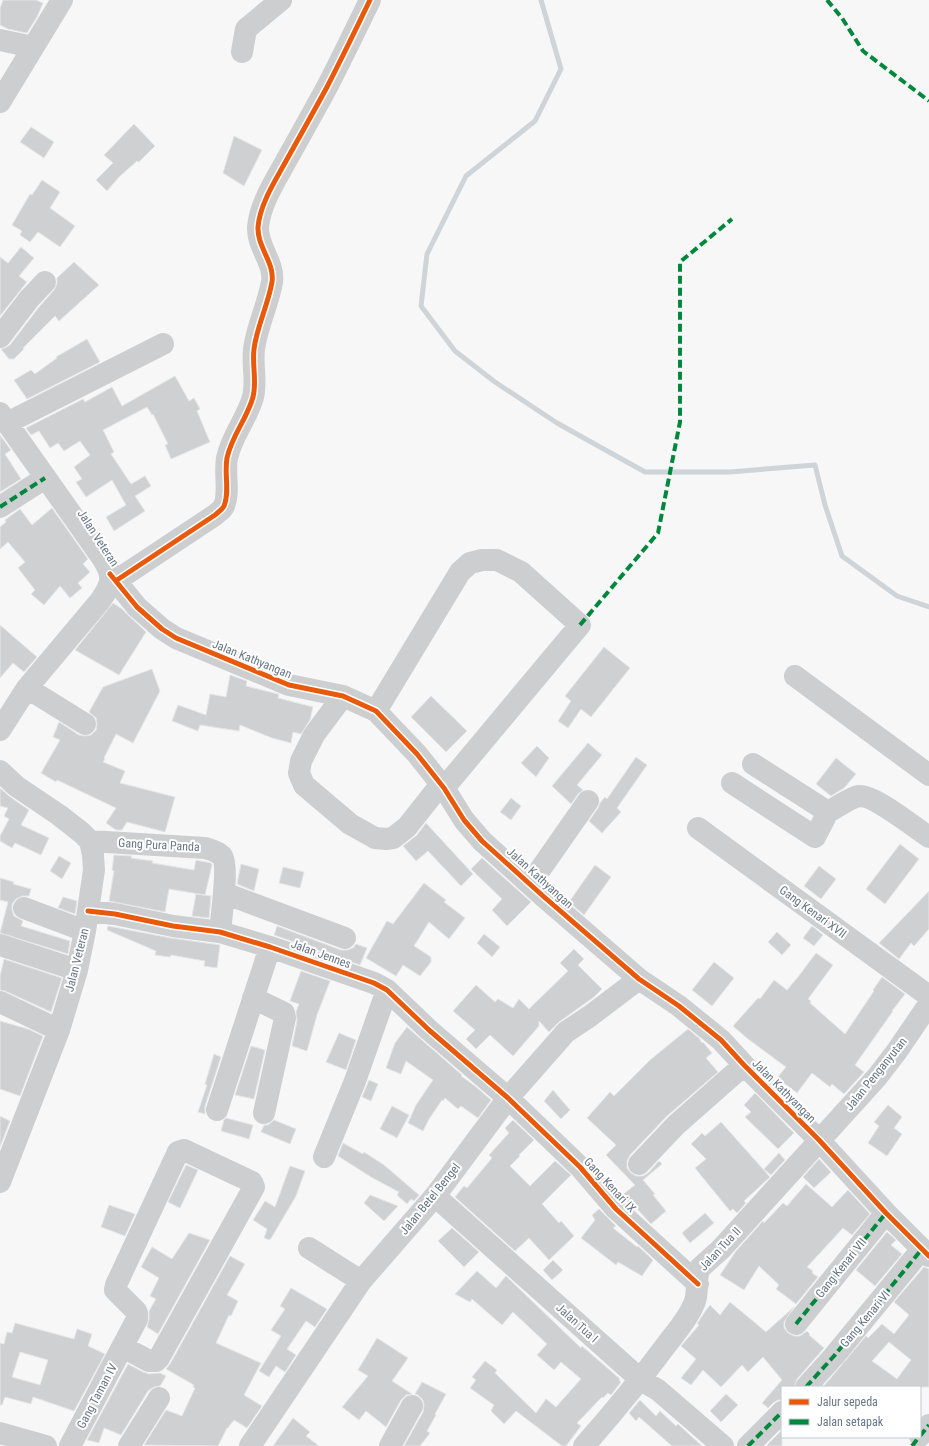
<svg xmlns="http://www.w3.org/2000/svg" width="929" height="1446" font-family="'Roboto Condensed',sans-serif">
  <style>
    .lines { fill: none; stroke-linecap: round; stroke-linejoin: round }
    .stream { stroke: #ced4d8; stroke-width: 5 }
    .building { fill: #ced0d1; stroke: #e6e6e6; fill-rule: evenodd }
    .minor { stroke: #cdced0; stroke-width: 22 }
    .quiet { stroke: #00873e; stroke-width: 4; stroke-dasharray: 8 4; stroke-linecap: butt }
    .cycleway-casing { stroke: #fff; stroke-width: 8 }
    .cycleway { stroke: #e8590c; stroke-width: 5 }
    .labels { text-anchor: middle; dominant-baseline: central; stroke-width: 4; stroke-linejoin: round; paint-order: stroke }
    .street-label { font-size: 12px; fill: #687686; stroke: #fff }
  </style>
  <rect width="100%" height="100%" fill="#f7f7f7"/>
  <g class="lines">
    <path class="stream" d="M541,0L561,69L535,121L466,176L427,254L421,306L455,351L495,382L557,423L645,472H730L815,465L825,505L842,556L897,596L929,607"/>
  </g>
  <path class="building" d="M3,0H36L43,3L37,17L27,33L8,29L0,25V8Z
    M134,124L155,146L139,162L137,161L119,177L107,191L96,180L113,163L104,155Z
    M31,127L54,142L44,158L20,142Z
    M234,136L262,150L244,186L223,173Z
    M42,180L60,192L50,208L75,226L60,247L38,232L30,242L20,235L22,231L12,225L30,194L32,195Z
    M21,247L34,258L19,276L27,282L0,316V257L8,263Z
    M74,262L99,285L59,321L55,316L23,348L24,349L14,359H9L1,349L5,348L10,345L39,307L54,290L57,284V278Z
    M87,339L100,362L27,399L14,380L31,370L35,374L57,358L56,357Z
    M175,376L189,401L194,398L200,409L197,411L210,442L171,459L165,445L168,444L153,414L152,415L147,407L103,430L114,452L111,454L131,484L145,476L151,486L135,496L145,511L114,531L106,517L126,505L112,480L86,497L76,482L82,479L74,467L90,455L80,441L64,451L58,443L50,448L39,431L31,435L26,428L83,399L85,402L112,387L122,406Z
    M0,435L11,450L5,454L21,479L0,492Z
    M52,508L88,559L83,564L90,572L78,583L82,588L70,598L60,586L44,605L31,594L35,590L18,568L25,562L8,542L0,549V527L6,522L5,520L20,509L32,525Z
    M113,603L122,609L146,632L119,675L75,650Z
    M0,625L37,657L24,672L13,663L0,678Z
    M604,647L630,668L591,717L581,709L568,728L558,721L571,701L565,696Z
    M152,669L160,691L133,743L116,734L104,758L105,759L103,762L125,771L120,783L175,797L165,832L127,822L122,830H116L106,823L116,808L57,780L56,782L41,773L60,740L53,737L59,722L79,735L85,736L91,735L96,730L97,724L96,718L89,712L103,687Z
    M230,675L247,681L246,686L278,694H279L278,698L313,707L310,720L301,734L293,732L291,743L272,738L240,725L239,731L200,725L198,731L172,721L178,705L206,715L210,694L226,697Z
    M431,696L467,731L446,752L411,717Z
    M588,743L602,755L577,785L583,790L578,794L571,804L552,786Z
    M537,746L549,758L536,777L521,763Z
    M636,757L647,765L617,808L621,812L602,833L589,821L598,808L600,803L605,797L607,799Z
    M836,758L856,774L844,788L831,796L816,784Z
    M0,788L9,796L29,810L21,825L49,838L41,855L15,843L12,848L0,841V836L9,819L4,816L8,808L0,806Z
    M511,798L521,806L511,820L500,812Z
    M426,823L473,874L461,886L428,851L416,861L403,846L417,835Z
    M900,844L919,859L885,904L866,889Z
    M114,855L132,856L131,858L153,861L152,863L194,870L196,860L211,863L212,865L205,895L169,889L165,912L109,901L114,871L112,870Z
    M59,856L71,863L62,879L50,871Z
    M482,858L531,902L507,926L492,910L502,899L471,869Z
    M241,864L259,869L254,891L237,884Z
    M595,865L611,877L584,915L569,902Z
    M819,866L836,879L821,899L804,886Z
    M283,867L304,872L300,888L279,883Z
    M0,878L14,882L13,884L31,889L29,896H22L16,899L12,904V910L14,916L23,921L21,926L70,941L68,954L0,933L8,902L0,900Z
    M424,883L446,900L444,902L465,918L449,939L429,922L414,946L431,957V962L420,976L403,965L396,976L366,958L387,921L393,924Z
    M929,891V929L914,946L911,943L899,959L879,943Z
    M196,894L211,896L209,918L192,916Z
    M63,897L77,901L75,914L58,908Z
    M108,926L171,938L220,945L217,968L204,966L205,961L171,955L170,957L155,955L156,951L107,930Z
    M277,926L341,950H347L353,948L356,944L367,948L360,965L274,935Z
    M812,926L823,935L814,946L803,938Z
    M777,932L791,945L782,955L768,942Z
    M484,934L500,947L492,957L477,943Z
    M574,949L584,959L578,965L602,989L594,997L559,1022L549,1032L539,1021V1026L513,1056L490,1035L476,1049L466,1039L475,1030L453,1011L476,985L495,1002L498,999L513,1008L519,999L529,1009L568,971L560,963Z
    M816,953L833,965L808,999L811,1001L810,1003L845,1034L874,991L873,990L882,977L905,994L892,1011H893L855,1065L864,1072L844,1094L832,1084L830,1087L812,1073L797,1093L777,1078L786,1067L748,1039L733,1026L758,998L760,999L774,980L787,990L798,977Z
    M4,959L62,978L51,1012L5,991L0,990V976Z
    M714,962L734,978L712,1006L692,990Z
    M301,971L330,981L317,1015L307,1051L292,1046L297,1021L296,1012L299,1004L290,1001Z
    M0,1021L28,1029L43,1036L20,1096L0,1089Z
    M407,1027L462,1075L461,1076L475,1086L491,1100L478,1118L461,1106L458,1109L445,1098L443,1101L442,1100L429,1119L423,1131L408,1123L416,1105L433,1080L406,1061L401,1074L386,1068L395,1043Z
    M688,1029L699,1038L702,1043L703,1042L712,1053L706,1058L718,1072L667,1116L630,1155L627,1161V1168L631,1173L636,1176H643L648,1173L659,1161L662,1164L643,1180L655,1194L653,1195L666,1211L651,1224L637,1209L635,1210L621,1196L635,1185L606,1155L616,1145L587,1118L610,1092L614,1096L650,1060Z
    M339,1033L356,1040L346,1070L326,1062Z
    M251,1046L265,1050L254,1099L235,1095Z
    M214,1054L221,1057L205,1106V1114L198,1112L207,1085L205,1084Z
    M369,1080L378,1084L371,1101L362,1097Z
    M553,1090L570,1110L561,1119L544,1101Z
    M755,1093L794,1133L778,1149L745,1117L751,1112L744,1105Z
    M888,1105L902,1117L894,1128L902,1134L887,1156L868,1143L879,1126L874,1122Z
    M392,1106L409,1115L397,1138L380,1129Z
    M0,1116L10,1121L0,1147Z
    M226,1118L253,1125L249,1139L221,1131L224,1120Z
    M274,1120L296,1129L290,1144L261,1132L264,1125H268Z
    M513,1120L534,1140L519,1155L520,1156L510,1166L530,1186L555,1161L571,1175L542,1204L559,1223L561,1221L574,1236L549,1260L529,1238L515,1251L455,1197L464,1186L467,1188L492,1158L489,1155L509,1133L505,1128Z
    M721,1122L770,1177L744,1201L746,1203L737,1213L733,1209L730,1211L695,1168L706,1159L691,1144L702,1133L705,1136Z
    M343,1143L363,1154L364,1152L384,1165L419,1195L414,1201L411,1199L407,1204L397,1195L399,1192L371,1177L338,1156Z
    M779,1153L785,1160L771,1175L764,1169Z
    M819,1159L831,1172L814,1188L803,1177Z
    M186,1165L198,1170L180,1208L168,1202Z
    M290,1166L305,1171L296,1196L270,1240L264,1238L267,1229L253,1220L265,1201L275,1207Z
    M806,1184L832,1207L848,1190L870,1214L852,1235L843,1228L807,1267L813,1271L812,1273L818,1277L796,1304L776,1289L779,1285L759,1266L744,1290L720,1275L736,1251L763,1221L764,1223L783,1203L787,1206Z
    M370,1195L398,1206L384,1221L364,1203Z
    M109,1205L135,1214L125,1236L101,1227Z
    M599,1209L616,1226L613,1228L637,1247L638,1246L653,1260L642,1276L618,1262L616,1265L581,1238L595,1220L592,1215Z
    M705,1213L714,1223L690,1243L682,1233Z
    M452,1228L479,1252L464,1267L438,1241Z
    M887,1232L896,1240L891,1245L902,1254L875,1286L856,1270Z
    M189,1233L210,1240L158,1334L147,1327L149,1319V1311L156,1299L150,1296L159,1278L141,1267L152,1247L172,1259Z
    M230,1256L245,1264L227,1295L238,1301L231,1316L229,1315L216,1343L261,1363L244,1395L262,1406L247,1428L234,1420L228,1428H227L218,1446L144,1445L166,1410L182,1416L195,1388L193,1387L194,1385L166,1369L170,1364Z
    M553,1260L563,1270L552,1280L543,1270Z
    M924,1267L929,1269V1387H823L866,1336L868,1338L882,1324L894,1334L909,1315L894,1302ZM889,1342L911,1360L897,1379L872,1361Z
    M477,1271L496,1288L506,1276L581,1348L582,1346L620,1379L619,1380L621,1382L611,1395L608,1393L603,1398L602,1397L577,1423L581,1426L566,1446H562L516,1411L504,1424L491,1411L494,1405L470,1388L476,1380L472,1377L485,1361L497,1370L495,1373L536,1413L546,1399L556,1407L581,1379L561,1362L554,1370L537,1355L547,1344L513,1312L502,1325L472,1299L470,1302L455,1294Z
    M291,1288L327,1309L315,1327L306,1321L287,1349L296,1355L285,1372L276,1366L269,1377L259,1371L281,1336L271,1330L285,1309L280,1306Z
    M730,1302L766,1332L794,1307L784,1322V1328L788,1333L794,1336H800L807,1331L810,1334L809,1335L824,1348L797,1379L794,1387H782V1400H778L773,1403L768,1408L762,1403L782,1380L763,1357L748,1372L742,1365L721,1387L703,1370L691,1385L681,1378L696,1359L681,1346L699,1325L697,1324L704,1313L710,1305L720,1315Z
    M15,1323L74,1339L77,1329L92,1334L88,1346L105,1354L74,1411L33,1397L31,1404L5,1397L2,1405H0V1343L4,1344L7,1332L12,1333ZM20,1352L48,1360L40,1385L12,1377Z
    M377,1338L408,1358L392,1381L412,1394L406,1395L401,1400L386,1427L366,1411L359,1420L342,1407L368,1376L358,1370Z
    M128,1364L143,1372L149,1374L160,1373L166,1376L160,1386L154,1387L148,1391L121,1435L104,1428L99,1443L87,1440Z
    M422,1382L446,1394L435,1414L436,1415L427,1431L430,1433L420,1446H404L423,1412L424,1405L423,1400L418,1395L415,1394Z
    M726,1394L738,1405L721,1422L710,1411Z
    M640,1400L656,1416L660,1411L676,1426L678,1424L702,1446H672L639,1417L636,1421L629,1413Z
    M293,1418L310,1432L306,1436L319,1446H273Z
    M782,1430V1446H768L767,1445Z"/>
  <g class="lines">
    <path class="minor" d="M0,40L33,47
      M242,52L246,29L281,0
      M0,102L62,0
      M0,337L29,299L45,282
      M0,413L103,559C114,577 112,584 100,601L27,688L0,730
      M7,423L163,344
      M0,507L45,478
      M110,574L137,607L162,629L176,638L289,685L343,696L376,711L417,754L444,788L464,820L482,841L543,896L639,979L679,1006L721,1040L744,1065L819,1140L886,1213L929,1256
      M117,580L215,515C218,512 222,510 224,506C230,492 224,474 227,458C232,435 247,419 253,397C257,382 252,365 254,349C257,326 268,305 272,282C275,263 257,247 258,227C260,204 275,181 286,161C300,136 314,111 327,87C342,58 356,29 370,0
      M795,676L929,775
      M27,688L85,724
      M343,696L314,735L301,761L299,773L304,785L350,824L375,838L386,839L393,838L407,827L441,784
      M376,711L460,572L470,563L482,560H497L521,572L580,625L444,788
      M753,764L828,812C836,808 851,797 859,796C875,795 915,828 929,837
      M0,771L16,786L59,815L82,833L90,841L93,855L94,870L85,931L77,970L59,1030L0,1182
      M732,783L815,837L828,812
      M698,828L929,996
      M90,841L205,848C211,850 217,851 222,856C229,866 221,918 220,932
      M530,884L588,801
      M224,893L345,938
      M24,908L85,931
      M88,911L115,914L173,926L220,932L270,947L374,983L387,990L429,1030L508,1098L580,1167L616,1209L698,1284
      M0,945L77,970
      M253,998L284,1013L285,1018L264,1113
      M0,1002L59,1030
      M217,1110L270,947
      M324,1157L355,1081L387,990
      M639,1164L676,1125L744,1065
      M435,1196L641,1380L658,1390L723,1446
      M309,1248L361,1281
      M796,1324L886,1213
      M806,1387L834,1356L922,1249
      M0,1433L46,1446
      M920,1436L929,1425
      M70,1446L137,1319V1313L136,1311L115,1290L116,1285L178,1152L184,1150L252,1182L254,1187L159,1358L156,1361H149L123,1347
      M129,1446L159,1398
      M250,1446L361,1281L435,1196L508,1098L566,1032L590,1016L639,979
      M390,1446L412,1406
      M584,1446C613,1413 641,1379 667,1344C676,1332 687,1320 693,1306C700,1294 694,1279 700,1268L721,1249L877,1077L897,1051L929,1004
      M748,1446L782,1412"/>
    <path class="quiet" d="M827,0L842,18L863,51L929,101
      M0,507L45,478
      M580,625L658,533L680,422V262L732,219
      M796,1324L886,1213
      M806,1387L834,1356L922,1249
      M920,1436L929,1425
      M748,1446L782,1412
      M912,1446L919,1437"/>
    <defs>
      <path id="cycleway" d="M110,574L137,607L162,629L176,638L289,685L343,696L376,711L417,754L444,788L464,820L482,841L543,896L639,979L679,1006L721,1040L744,1065L819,1140L886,1213L929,1256
        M117,580L215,515C218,512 222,510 224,506C230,492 224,474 227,458C232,435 247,419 253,397C257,382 252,365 254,349C257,326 268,305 272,282C275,263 257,247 258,227C260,204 275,181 286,161C300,136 314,111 327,87C342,58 356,29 370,0
        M88,911L115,914L173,926L220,932L270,947L374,983L387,990L429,1030L508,1098L580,1167L616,1209L698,1284"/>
    </defs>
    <use href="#cycleway" class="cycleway-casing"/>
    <use href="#cycleway" class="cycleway"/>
  </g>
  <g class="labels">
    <g class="street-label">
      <text transform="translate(98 538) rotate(57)">Jalan Veteran</text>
      <text transform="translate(252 659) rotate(22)">Jalan Kathyangan</text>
      <text transform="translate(159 845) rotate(3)">Gang Pura Panda</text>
      <text transform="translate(540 878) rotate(42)">Jalan Kathyangan</text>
      <text transform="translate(813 912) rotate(36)">Gang Kenari XVII</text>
      <text transform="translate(321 954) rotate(20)">Jalan Jennes</text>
      <text transform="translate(77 960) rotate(-76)">Jalan Veteran</text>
      <text transform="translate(876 1074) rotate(-51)">Jalan Penganyutan</text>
      <text transform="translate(784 1091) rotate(45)">Jalan Kathyangan</text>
      <text transform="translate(610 1185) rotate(47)">Gang Kenari IX</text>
      <text transform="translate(430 1199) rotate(-51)">Jalan Betel Bengel</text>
      <text transform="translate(720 1249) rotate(-47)">Jalan Tua II</text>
      <text transform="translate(841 1268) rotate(-51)">Gang Kenari VII</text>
      <text transform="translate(865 1319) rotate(-50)">Gang Kenari VI</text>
      <text transform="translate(577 1323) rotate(42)">Jalan Tua I</text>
      <text transform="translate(97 1396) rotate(-62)">Gang Taman IV</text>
    </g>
  </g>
  <rect x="781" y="1386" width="140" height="52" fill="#ffffff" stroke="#c3c8cf"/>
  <rect x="789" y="1399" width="20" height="6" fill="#e8590c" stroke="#c3c8cf"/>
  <text x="817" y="1406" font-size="12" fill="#687686">Jalur sepeda</text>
  <rect x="789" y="1419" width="20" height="6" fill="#00873e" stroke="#c3c8cf"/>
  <text x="817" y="1426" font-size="12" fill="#687686">Jalan setapak</text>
</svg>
